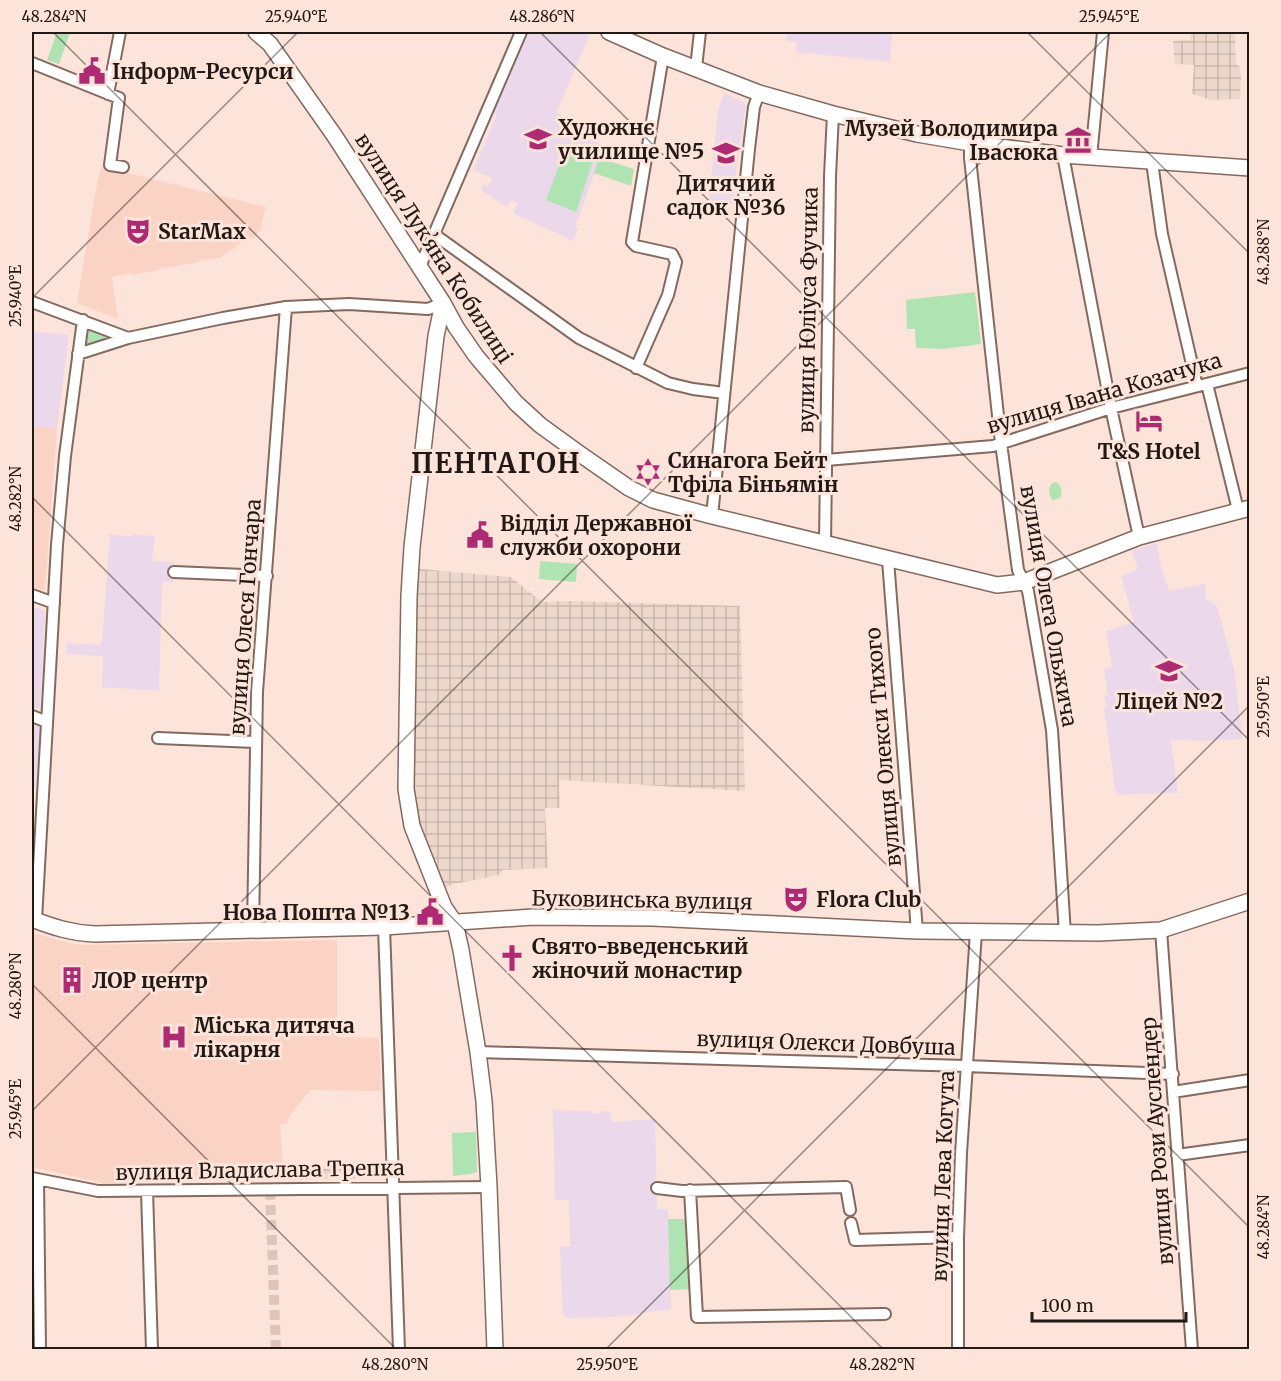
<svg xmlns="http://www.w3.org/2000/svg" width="1281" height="1381" font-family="Merriweather,serif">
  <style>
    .built { fill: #fad3c5 }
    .industrial { fill: url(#industrial-grid) }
    .education { fill: #ebd9eb }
    .green { fill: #afe3b1 }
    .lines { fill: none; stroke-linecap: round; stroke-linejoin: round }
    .street-tunnel { stroke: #dcc5bc; stroke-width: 10; stroke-dasharray: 10 5; stroke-linecap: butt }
    .street-casing { stroke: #84695f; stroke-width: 14 }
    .secondary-casing { stroke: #84695f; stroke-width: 18 }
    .street { stroke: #fff; stroke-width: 10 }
    .secondary { stroke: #fff; stroke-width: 15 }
    .ticks { fill: none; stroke: #221814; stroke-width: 1.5; stroke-opacity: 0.45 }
    .labels { text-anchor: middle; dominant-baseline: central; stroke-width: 6; stroke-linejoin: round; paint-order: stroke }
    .poi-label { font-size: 21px; font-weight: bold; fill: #221814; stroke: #fde4da; text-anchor: start }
    .street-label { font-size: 21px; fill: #221814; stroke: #fde4da }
    .district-label { font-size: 27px; font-weight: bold; letter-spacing: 1.5px; fill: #221814; stroke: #fde4da }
    .neatline { fill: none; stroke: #221814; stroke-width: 2 }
    .ticks-label { font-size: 15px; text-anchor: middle; fill: #221814 }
  </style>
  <defs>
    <pattern id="industrial-grid" width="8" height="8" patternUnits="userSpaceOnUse" patternTransform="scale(1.5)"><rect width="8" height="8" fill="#edd7ca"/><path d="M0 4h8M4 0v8" fill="none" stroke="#cbb8ad"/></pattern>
  </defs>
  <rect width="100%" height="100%" fill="#fde4da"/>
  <path class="built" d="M102,167L266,207L261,224L263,227L254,238H248L222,257L132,275L131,273L112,277L118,319L77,303L98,178Z
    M32,426L57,429L45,591L32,586Z
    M32,933L78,945L337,940V1037L379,1038L381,1091L310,1090L291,1114L286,1124H280L283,1168L272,1169V1179L103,1183L32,1167Z"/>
  <path class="industrial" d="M1190,32H1235L1236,64L1240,67L1241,77L1240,99L1212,100L1192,94L1194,65L1175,64L1173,41L1190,40Z
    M411,568L511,577L542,602L570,601L740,606L745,791L559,780L560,808H545L548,868L502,870L500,875L454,884L438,890L413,826Z
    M384,1165V1178L273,1180L272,1169Z"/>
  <path class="education" d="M528,32H585L590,34L556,113L569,119L567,126L575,130L574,134L605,145L575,227L578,228L573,241L513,213L518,203L511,200L506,207L480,189L484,184L488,187L492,178L473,170L497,115L493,113Z
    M787,32H892L890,62L796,52L797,42L786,41Z
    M724,93L742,101L746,105L737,165L734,204L709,200L718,110Z
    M32,331L69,335L57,429L32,426Z
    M110,534L132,537L133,534L155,536L152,561L174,562L173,582H162L159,691L102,687L103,656L66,654L67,643L99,645L102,642Z
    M1157,543L1161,567L1169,591L1205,584L1206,599L1217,606L1235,673L1242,739L1202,741L1171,740L1178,793L1116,795L1104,709L1106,705L1104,696L1108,695L1104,669L1112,667L1106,631L1134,622L1121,576L1138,569L1131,551Z
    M32,606L45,611L40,708H32Z
    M32,724L42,728L35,788L32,787Z
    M553,1110L591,1111V1113L601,1114V1111L611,1112V1122L655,1119L657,1209H668L671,1309L617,1317L567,1318L563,1315L560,1247L570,1246L569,1200H555Z"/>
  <path class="green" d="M57,32H70L59,64L47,60Z
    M566,147L594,158L576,212L546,200Z
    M599,158L634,169L631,186L594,173Z
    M975,292L981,344L944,349L916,348L915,329H907L906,300Z
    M90,329L101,333L100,335L111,338L91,346L86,345L87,331Z
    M1056,482C1062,486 1063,492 1060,498L1053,500C1048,496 1048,487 1052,483Z
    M540,561L577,564L576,582L539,579Z
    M476,1132L477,1172L471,1174L453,1176L452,1133Z
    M668,1219H687L690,1289L670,1290Z"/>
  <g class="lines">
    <path class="street-tunnel" d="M270,1190L276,1350"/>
    <defs>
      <path id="street" d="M32,63L119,98L110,165L123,167
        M696,68L700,32
        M108,94L120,32
        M970,143V158L1001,443L1018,570L1028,591L1052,730L1065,934
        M1063,155L1111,408L1139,537
        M1091,157L1103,32
        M1152,162L1162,234L1197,386
        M435,235L579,338L668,383L693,389L724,393
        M419,269L521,32
        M32,302L128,338
        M78,354L128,338L223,318L286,307L349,304L428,309L443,303
        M636,368L668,295L676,262L672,254L636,246L632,242L663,56
        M1207,384L1238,510
        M826,460L993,446L1111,408L1250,373
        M712,516L749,149L754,107L759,93
        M825,543L830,176L833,114
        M888,560L917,931
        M174,572L267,576
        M32,595L54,603
        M32,716L47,722
        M158,738L255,742
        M36,920L57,545L65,456L83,320
        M384,927L399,1350
        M253,930L257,692L286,307
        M1161,930L1192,1350
        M478,1052L966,1066L1173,1074
        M1173,1092L1250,1080
        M1177,1155L1250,1145
        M32,1178L98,1191L489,1187
        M38,1180L40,1350
        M657,1188L682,1191L846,1187L850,1210
        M690,1190L697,1317L885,1314
        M147,1191L152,1350
        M851,1223L855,1240L958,1237
        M958,1350V1237L961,1153L976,932"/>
      <path id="secondary" d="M256,32L270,44L334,135L443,303L456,327L476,356L516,403L540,425L580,454L629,488L653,500L712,516L997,585L1024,582L1139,537L1250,508
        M609,32L663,56L759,93L833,114L917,134L970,143L1063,155L1250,168
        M443,303L436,336L412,547L409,596L406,789L412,826L444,907L455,923L461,950L478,1052L484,1101L489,1187L495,1350
        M32,919C53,927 71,933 95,934L384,927L533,917L653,918L917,931L1098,933L1161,930L1250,901"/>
    </defs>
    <use href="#street" class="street-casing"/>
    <use href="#secondary" class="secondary-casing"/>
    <use href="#street" class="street"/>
    <use href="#secondary" class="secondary"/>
  </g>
  <path class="ticks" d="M53,32L1250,1228M540,32L1250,741M1027,32L1250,254M32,298L298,32M32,497L884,1350M32,984L397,1350M32,1111L1111,32M605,1350L1250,705"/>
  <defs>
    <symbol id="civic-bare" viewBox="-9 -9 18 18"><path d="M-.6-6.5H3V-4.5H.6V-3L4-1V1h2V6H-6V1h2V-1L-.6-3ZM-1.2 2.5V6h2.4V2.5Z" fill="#ae2a72" stroke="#fde4da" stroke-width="2.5" paint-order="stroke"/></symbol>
    <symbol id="university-bare" viewBox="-9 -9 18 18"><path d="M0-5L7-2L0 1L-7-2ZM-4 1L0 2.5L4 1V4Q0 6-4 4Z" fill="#ae2a72" stroke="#fde4da" stroke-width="2.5" paint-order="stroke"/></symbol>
    <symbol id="museum-bare" viewBox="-9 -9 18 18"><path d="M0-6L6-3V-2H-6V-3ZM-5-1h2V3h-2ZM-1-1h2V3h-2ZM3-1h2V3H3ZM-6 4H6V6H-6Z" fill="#ae2a72" stroke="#fde4da" stroke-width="2.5" paint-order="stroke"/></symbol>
    <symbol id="school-bare" viewBox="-9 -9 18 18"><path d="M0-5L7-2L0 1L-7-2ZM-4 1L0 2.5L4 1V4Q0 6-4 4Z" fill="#ae2a72" stroke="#fde4da" stroke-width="2.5" paint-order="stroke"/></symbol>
    <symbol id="theatre-bare" viewBox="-9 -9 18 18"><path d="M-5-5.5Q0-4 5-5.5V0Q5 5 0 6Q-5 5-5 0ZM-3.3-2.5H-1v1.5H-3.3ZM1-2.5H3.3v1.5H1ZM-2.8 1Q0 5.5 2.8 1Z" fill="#ae2a72" stroke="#fde4da" stroke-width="2.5" paint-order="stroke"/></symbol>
    <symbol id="hotel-bare" viewBox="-9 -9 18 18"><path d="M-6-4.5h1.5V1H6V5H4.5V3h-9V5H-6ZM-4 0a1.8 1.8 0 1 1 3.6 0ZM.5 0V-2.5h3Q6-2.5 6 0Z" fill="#ae2a72" stroke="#fde4da" stroke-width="2.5" paint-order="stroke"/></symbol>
    <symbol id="synagogue-bare" viewBox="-9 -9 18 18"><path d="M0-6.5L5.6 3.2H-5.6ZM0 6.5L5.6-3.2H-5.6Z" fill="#ae2a72" stroke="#fde4da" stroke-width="2.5" paint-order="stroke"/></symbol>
    <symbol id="church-bare" viewBox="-9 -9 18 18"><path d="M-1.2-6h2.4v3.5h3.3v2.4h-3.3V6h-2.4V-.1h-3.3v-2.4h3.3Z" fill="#ae2a72" stroke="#fde4da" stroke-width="2.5" paint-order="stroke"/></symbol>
    <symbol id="building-bare" viewBox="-9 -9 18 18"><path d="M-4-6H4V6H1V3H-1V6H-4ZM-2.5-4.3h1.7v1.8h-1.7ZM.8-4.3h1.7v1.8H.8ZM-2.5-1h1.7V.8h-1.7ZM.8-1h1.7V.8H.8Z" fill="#ae2a72" stroke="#fde4da" stroke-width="2.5" paint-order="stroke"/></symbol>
    <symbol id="hospital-bare" viewBox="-9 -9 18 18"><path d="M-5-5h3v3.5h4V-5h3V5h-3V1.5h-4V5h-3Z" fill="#ae2a72" stroke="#fde4da" stroke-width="2.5" paint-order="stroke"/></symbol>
  </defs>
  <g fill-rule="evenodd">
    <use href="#civic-bare" x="73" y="52" width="38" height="38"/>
    <use href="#university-bare" x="519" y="120" width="38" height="38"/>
    <use href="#museum-bare" x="1059" y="121" width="38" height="38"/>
    <use href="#school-bare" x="707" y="134" width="38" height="38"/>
    <use href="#theatre-bare" x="119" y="212" width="38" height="38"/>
    <use href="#hotel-bare" x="1130" y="402" width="38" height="38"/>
    <use href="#synagogue-bare" x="629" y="453" width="38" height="38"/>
    <use href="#civic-bare" x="461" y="516" width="38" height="38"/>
    <use href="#school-bare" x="1150" y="652" width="38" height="38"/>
    <use href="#theatre-bare" x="777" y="880" width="38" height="38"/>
    <use href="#civic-bare" x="411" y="893" width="38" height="38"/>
    <use href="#church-bare" x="493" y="939" width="38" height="38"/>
    <use href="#building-bare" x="53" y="961" width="38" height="38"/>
    <use href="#hospital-bare" x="155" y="1018" width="38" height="38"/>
  </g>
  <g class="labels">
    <g class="poi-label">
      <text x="112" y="71">Інформ-Ресурси</text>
      <text x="558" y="127">Художнє<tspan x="558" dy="24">училище №5</tspan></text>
      <text x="1058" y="128" text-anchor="end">Музей Володимира<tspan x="1058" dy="24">Івасюка</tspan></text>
      <text x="726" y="183" text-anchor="middle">Дитячий<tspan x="726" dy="24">садок №36</tspan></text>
      <text x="158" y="231">StarMax</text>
      <text x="1149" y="451" text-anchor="middle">T&amp;S Hotel</text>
      <text x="668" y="460">Синагога Бейт<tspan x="668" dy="24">Тфіла Біньямін</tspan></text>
      <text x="500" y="523">Відділ Державної<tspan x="500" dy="24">служби охорони</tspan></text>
      <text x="1169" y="701" text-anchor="middle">Ліцей №2</text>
      <text x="816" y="899">Flora Club</text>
      <text x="410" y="912" text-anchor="end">Нова Пошта №13</text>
      <text x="532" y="946">Свято-введенський<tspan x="532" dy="24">жіночий монастир</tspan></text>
      <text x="92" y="980">ЛОР центр</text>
      <text x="194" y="1025">Міська дитяча<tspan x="194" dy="24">лікарня</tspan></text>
    </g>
    <g class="street-label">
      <text transform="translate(434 248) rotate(57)">вулиця Лукʼяна Кобилиці</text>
      <text transform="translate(808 310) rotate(-89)">вулиця Юліуса Фучика</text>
      <text transform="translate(1104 393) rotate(-16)">вулиця Івана Козачука</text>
      <text transform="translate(1049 606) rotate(80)">вулиця Олега Ольжича</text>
      <text transform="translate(245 617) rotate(-86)">вулиця Олеся Гончара</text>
      <text transform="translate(883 747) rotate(-95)">вулиця Олекси Тихого</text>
      <text transform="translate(642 900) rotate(1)">Буковинська вулиця</text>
      <text transform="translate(826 1043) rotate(2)">вулиця Олекси Довбуша</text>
      <text transform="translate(1157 1141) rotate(-94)">вулиця Рози Ауслендер</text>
      <text transform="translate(260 1170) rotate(-1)">вулиця Владислава Трепка</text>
      <text transform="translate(943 1176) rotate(-88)">вулиця Лева Когута</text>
    </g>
    <g class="district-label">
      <text x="496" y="463">ПЕНТАГОН</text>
    </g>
  </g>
  <rect width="1281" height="1381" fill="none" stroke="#fde4da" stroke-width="66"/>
  <path d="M1032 1312v9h154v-9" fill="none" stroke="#221814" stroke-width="3"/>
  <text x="1041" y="1312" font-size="18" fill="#221814" stroke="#fde4da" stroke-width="4.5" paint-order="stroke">100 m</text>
  <rect x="33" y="33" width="1215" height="1315" class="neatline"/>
  <g class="ticks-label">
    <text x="54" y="22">48.284°N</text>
    <text x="296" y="22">25.940°E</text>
    <text x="542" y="22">48.286°N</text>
    <text x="1109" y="22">25.945°E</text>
    <text transform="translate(1264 252) rotate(-90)" y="5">48.288°N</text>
    <text transform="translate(16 296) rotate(-90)" y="5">25.940°E</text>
    <text transform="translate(16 499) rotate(-90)" y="5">48.282°N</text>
    <text transform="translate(1264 707) rotate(-90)" y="5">25.950°E</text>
    <text transform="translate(16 986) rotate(-90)" y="5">48.280°N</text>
    <text transform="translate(16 1109) rotate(-90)" y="5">25.945°E</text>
    <text transform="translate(1264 1227) rotate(-90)" y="5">48.284°N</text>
    <text x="395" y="1370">48.280°N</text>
    <text x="607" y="1370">25.950°E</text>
    <text x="882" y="1370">48.282°N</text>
  </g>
</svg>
